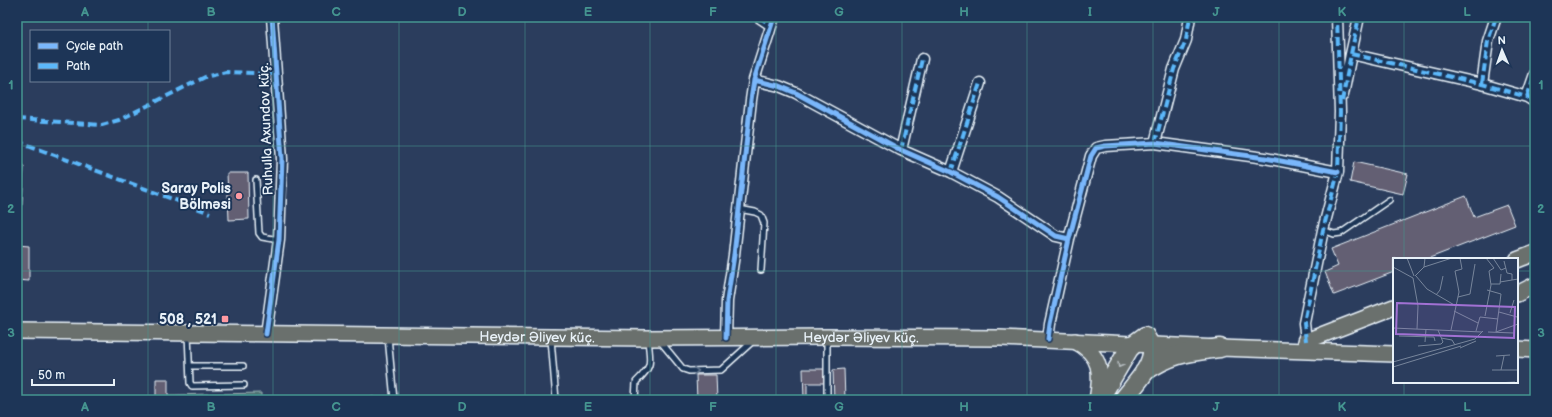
<svg xmlns="http://www.w3.org/2000/svg" width="1552" height="417" font-family="'Balsamiq Sans',sans-serif">
  <style>
    .green { fill: #4d7273; stroke: #9ab2b6 }
    .building { fill: #645f73; stroke: #e8f1f8 }
    .lines { fill: none; stroke-linecap: round; stroke-linejoin: round }
    .lane-casing { stroke: #e8f1f8; stroke-width: 8 }
    .street-casing { stroke: #e8f1f8; stroke-width: 13 }
    .primary-casing { stroke: #e8f1f8; stroke-width: 18 }
    .highway-casing { stroke: #e8f1f8; stroke-width: 21 }
    .lane { stroke: #1d3557; stroke-width: 5 }
    .street { stroke: #1d3557; stroke-width: 10 }
    .primary { stroke: #6a706d; stroke-width: 15 }
    .highway { stroke: #6a706d; stroke-width: 18 }
    .quiet { stroke: #5cb8fa; stroke-width: 4; stroke-dasharray: 8 4; stroke-linecap: butt }
    .cycleway-casing { stroke: #1d3557; stroke-width: 8 }
    .cycleway { stroke: #7ab7fb; stroke-width: 5 }
    .oneway { stroke: #b6bdc0 }
    .oneway2 { stroke: #64778f }
    .grid { fill: none; stroke: #459590; stroke-width: 1; stroke-opacity: 0.55 }
    .poi-dot { fill: #ff9aa2; stroke: #1d3557; stroke-width: 1.5 }
    .labels { text-anchor: middle; dominant-baseline: central; stroke-width: 4; stroke-linejoin: round; paint-order: stroke }
    .street-label { font-size: 14px; fill: #e8f1f8; stroke: #1d3557 }
    .poi-label { font-size: 14px; font-weight: bold; fill: #e8f1f8; stroke: #1d3557; text-anchor: end }
    .inset-road { fill: none; stroke: #77859b; stroke-width: 1 }
    .view { fill: #a171d3; fill-opacity: 0.15; stroke: #a171d3; stroke-width: 2 }
    .inset-edge { fill: none; stroke: #e8f1f8; stroke-width: 2 }
    .neatline { fill: none; stroke: #459590; stroke-width: 1.5 }
    .grid-label { font-size: 13px; text-anchor: middle; font-weight: bold; fill: #459590 }
  </style>
  <rect width="100%" height="100%" fill="#2b3d5d"/>
  <filter id="ink" filterUnits="userSpaceOnUse"><feTurbulence type="fractalNoise" baseFrequency=".025" numOctaves="2"/><feDisplacementMap in="SourceGraphic" scale="8" xChannelSelector="R" yChannelSelector="G"/><feConvolveMatrix kernelMatrix="1 2 1 2 8 2 1 2 1" color-interpolation-filters="sRGB"/></filter>
  <g filter="url(#ink)">
    <path class="green" d="M261,393V400H168V395Z"/>
    <path class="building" d="M1354,162L1408,174L1403,194L1350,182Z
      M17,166H24L22,205H17Z
      M227,173H248L249,219L229,220Z
      M1466,196L1474,217L1507,205L1515,225L1427,259H1394V272L1334,295L1325,272L1338,266L1331,249Z
      M17,245L29,246V281L17,280Z
      M803,369H824V383H807V397H826V400H804Z
      M844,369L845,400H834L833,370Z
      M696,375H716L717,400H697Z
      M156,379H168V400H156Z
      M360,397H374V400H360Z
      M280,398V400H265V399Z"/>
    <g class="lines">
      <defs>
        <path id="lane" d="M256,180L259,233L262,237L279,240
          M739,209L755,212L761,215L764,223L761,270
          M1323,230L1334,234L1341,233L1389,200
          M188,334L190,383L192,386L244,385
          M388,337L394,400
          M827,338V399
          M551,339L556,400
          M660,341L683,369L689,371L721,370L753,341
          M190,366H243
          M635,400L636,382C654,364 650,364 648,339"/>
        <path id="street" d="M759,17L771,25
          M1351,54L1359,17
          M754,80L779,86L796,93L901,150L951,172L998,197L1056,236L1069,239
          M1482,84L1488,41L1496,17
          M1343,95L1351,54L1482,84L1527,97L1535,102
          M1527,97L1535,74
          M1155,143L1174,69L1186,40L1190,17
          M901,150L922,59
          M951,172L980,83
          M266,334L279,240L282,159L272,17
          M726,338L727,301L734,255L751,100L754,80L774,17
          M1048,339L1050,324L1069,239L1091,156L1096,148L1105,146L1155,143L1265,158L1338,172
          M1306,341L1304,323L1306,313L1323,230L1338,172L1340,112L1337,17"/>
        <g id="primary">
          <path d="M1517,260L1535,253"/>
          <path d="M1517,294L1535,285"/>
          <path id="s1" d="M17,331L648,338L827,337L1000,338L1220,348L1394,354"/>
          <path d="M1075,341C1102,355 1102,373 1097,400"/>
          <path d="M1306,341L1394,307"/>
          <path d="M1517,349L1535,350"/>
        </g>
        <path id="highway" d="M1144,372C1171,353 1189,352 1220,348
          M1099,400L1129,349L1134,344L1145,336L1152,348C1154,367 1133,386 1123,400"/>
      </defs>
      <use href="#lane" class="lane-casing"/>
      <use href="#street" class="street-casing"/>
      <use href="#primary" class="primary-casing"/>
      <use href="#highway" class="highway-casing"/>
      <use href="#lane" class="lane"/>
      <use href="#street" class="street"/>
      <use href="#primary" class="primary"/>
      <use href="#highway" class="highway"/>
      <path class="quiet" d="M759,17L771,25
        M1351,54L1359,17
        M1482,84L1488,41L1496,17
        M1527,97L1535,74
        M1342,101L1351,54L1482,84L1527,97L1535,102
        M17,119L102,125L119,120L205,77L226,72L277,74
        M17,141L210,213
        M1155,143L1174,69L1186,40L1190,17
        M901,150L922,59
        M951,172L980,83
        M1306,341L1304,323L1306,313L1323,230L1338,172L1340,112L1337,17"/>
      <defs>
        <path id="cycleway" d="M754,80L779,86L796,93L901,150L951,172L998,197L1056,236L1069,239
          M266,334L279,240L282,159L272,17
          M726,338L727,301L734,255L751,100L754,80L774,17
          M1048,339L1050,324L1069,239L1091,156L1096,148L1105,146L1155,143L1265,158L1338,172"/>
      </defs>
      <use href="#cycleway" class="cycleway-casing"/>
      <use href="#cycleway" class="cycleway"/>
    </g>
    <defs><path id="oneway-chevron" d="M-2-3.5L2.5 0L-2 3.5" fill="none" stroke-width="1.6" stroke-linecap="round" stroke-linejoin="round"/></defs>
    <use class="oneway" href="#oneway-chevron" transform="translate(1120 365) rotate(120)"/>
    <use class="oneway2" href="#oneway-chevron" transform="translate(696 371) rotate(-1)"/>
  </g>
  <path class="grid" d="M148,17V31M273,17V400M399,17V400M525,17V400M650,17V400M776,17V400M902,17V400M1027,17V400M1153,17V400M1279,17V400M1404,17V259M148,81V400M17,146H1535M17,271H1394M1517,271H1535M1404,382V400"/>
  <g class="poi-dot">
    <circle cx="239" cy="196" r="4"/>
    <rect x="221" y="315" width="8" height="8" rx="2"/>
  </g>
  <g class="labels">
    <g class="street-label">
      <text transform="translate(266 129) rotate(-92)">Ruhulla Axundov küç.</text>
      <text stroke="none"><textPath href="#s1" startOffset="844">Heydər Əliyev küç.</textPath></text>
      <text stroke="none"><textPath href="#s1" startOffset="520">Heydər Əliyev küç.</textPath></text>
    </g>
    <g class="poi-label">
      <text x="231" y="188">Saray Polis<tspan x="231" dy="16">Bölməsi</tspan></text>
      <text x="217" y="319">508 , 521</text>
    </g>
  </g>
  <g transform="translate(1393 258)">
    <rect width="125" height="125" fill="#2b3d5d"/>
    <path class="inset-road" d="M14,0L21,18M100,0L108,12L113,10M111,3L114,15L119,16V22M0,9L20,20L25,48L24,71M31,9L59,0M22,18L31,9L32,0M23,18L34,31L63,48M107,24L125,21M98,26H107L108,16M94,32L108,36L103,74M43,37L47,32L50,18M65,39L77,36L82,6M61,53L85,65M106,54L124,59M117,55L121,42M92,58L98,27L96,13L101,10L93,0M0,70L89,74M58,72L66,34L62,13L69,11L67,0M83,73L87,59L105,61M95,74L121,75M103,74L125,66M6,78L41,79L42,83M48,80L59,82L62,87M32,84L33,71M25,88L48,86L50,84L45,72M67,90L83,83M103,98L117,97M0,104L82,81L90,73M0,109L68,88M99,112H125M108,112L111,98M103,125L122,124"/>
    <path class="view" d="M4,45L122,49L121,80L3,76Z"/>
    <rect width="125" height="125" class="inset-edge"/>
  </g>
  <rect width="1552" height="417" fill="none" stroke="#1d3557" stroke-width="44"/>
  <rect x="30" y="30" width="140" height="52" fill="#1d3557" stroke="#6e8097"/>
  <rect x="38" y="43" width="20" height="6" fill="#7ab7fb" stroke="#6e8097"/>
  <text x="66" y="50" font-size="12" fill="#e8f1f8">Cycle path</text>
  <rect x="38" y="63" width="20" height="6" fill="#5cb8fa" stroke="#6e8097"/>
  <text x="66" y="70" font-size="12" fill="#e8f1f8">Path</text>
  <g transform="translate(1502 50) rotate(358)" stroke="#1d3557" stroke-width="3" paint-order="stroke">
  <path d="M0-3L7 15L0 10L-7 15Z" fill="#e8f1f8"/>
  <text y="-6" font-size="11" font-weight="bold" text-anchor="middle" fill="#e8f1f8">N</text>
  </g>
  <path d="M32 379v6h82v-6" fill="none" stroke="#e8f1f8" stroke-width="2"/>
  <text x="38" y="379" font-size="12" fill="#e8f1f8" stroke="#1d3557" stroke-width="3" paint-order="stroke">50 m</text>
  <rect x="22" y="22" width="1508" height="373" class="neatline"/>
  <g class="grid-label">
    <text x="85" y="16">A</text>
    <text x="211" y="16">B</text>
    <text x="336" y="16">C</text>
    <text x="462" y="16">D</text>
    <text x="588" y="16">E</text>
    <text x="713" y="16">F</text>
    <text x="839" y="16">G</text>
    <text x="964" y="16">H</text>
    <text x="1090" y="16">I</text>
    <text x="1216" y="16">J</text>
    <text x="1342" y="16">K</text>
    <text x="1467" y="16">L</text>
    <text x="11" y="89">1</text>
    <text x="1541" y="89">1</text>
    <text x="11" y="213">2</text>
    <text x="1541" y="213">2</text>
    <text x="11" y="337">3</text>
    <text x="1541" y="337">3</text>
    <text x="85" y="411">A</text>
    <text x="211" y="411">B</text>
    <text x="336" y="411">C</text>
    <text x="462" y="411">D</text>
    <text x="588" y="411">E</text>
    <text x="713" y="411">F</text>
    <text x="839" y="411">G</text>
    <text x="964" y="411">H</text>
    <text x="1090" y="411">I</text>
    <text x="1216" y="411">J</text>
    <text x="1342" y="411">K</text>
    <text x="1467" y="411">L</text>
  </g>
</svg>
